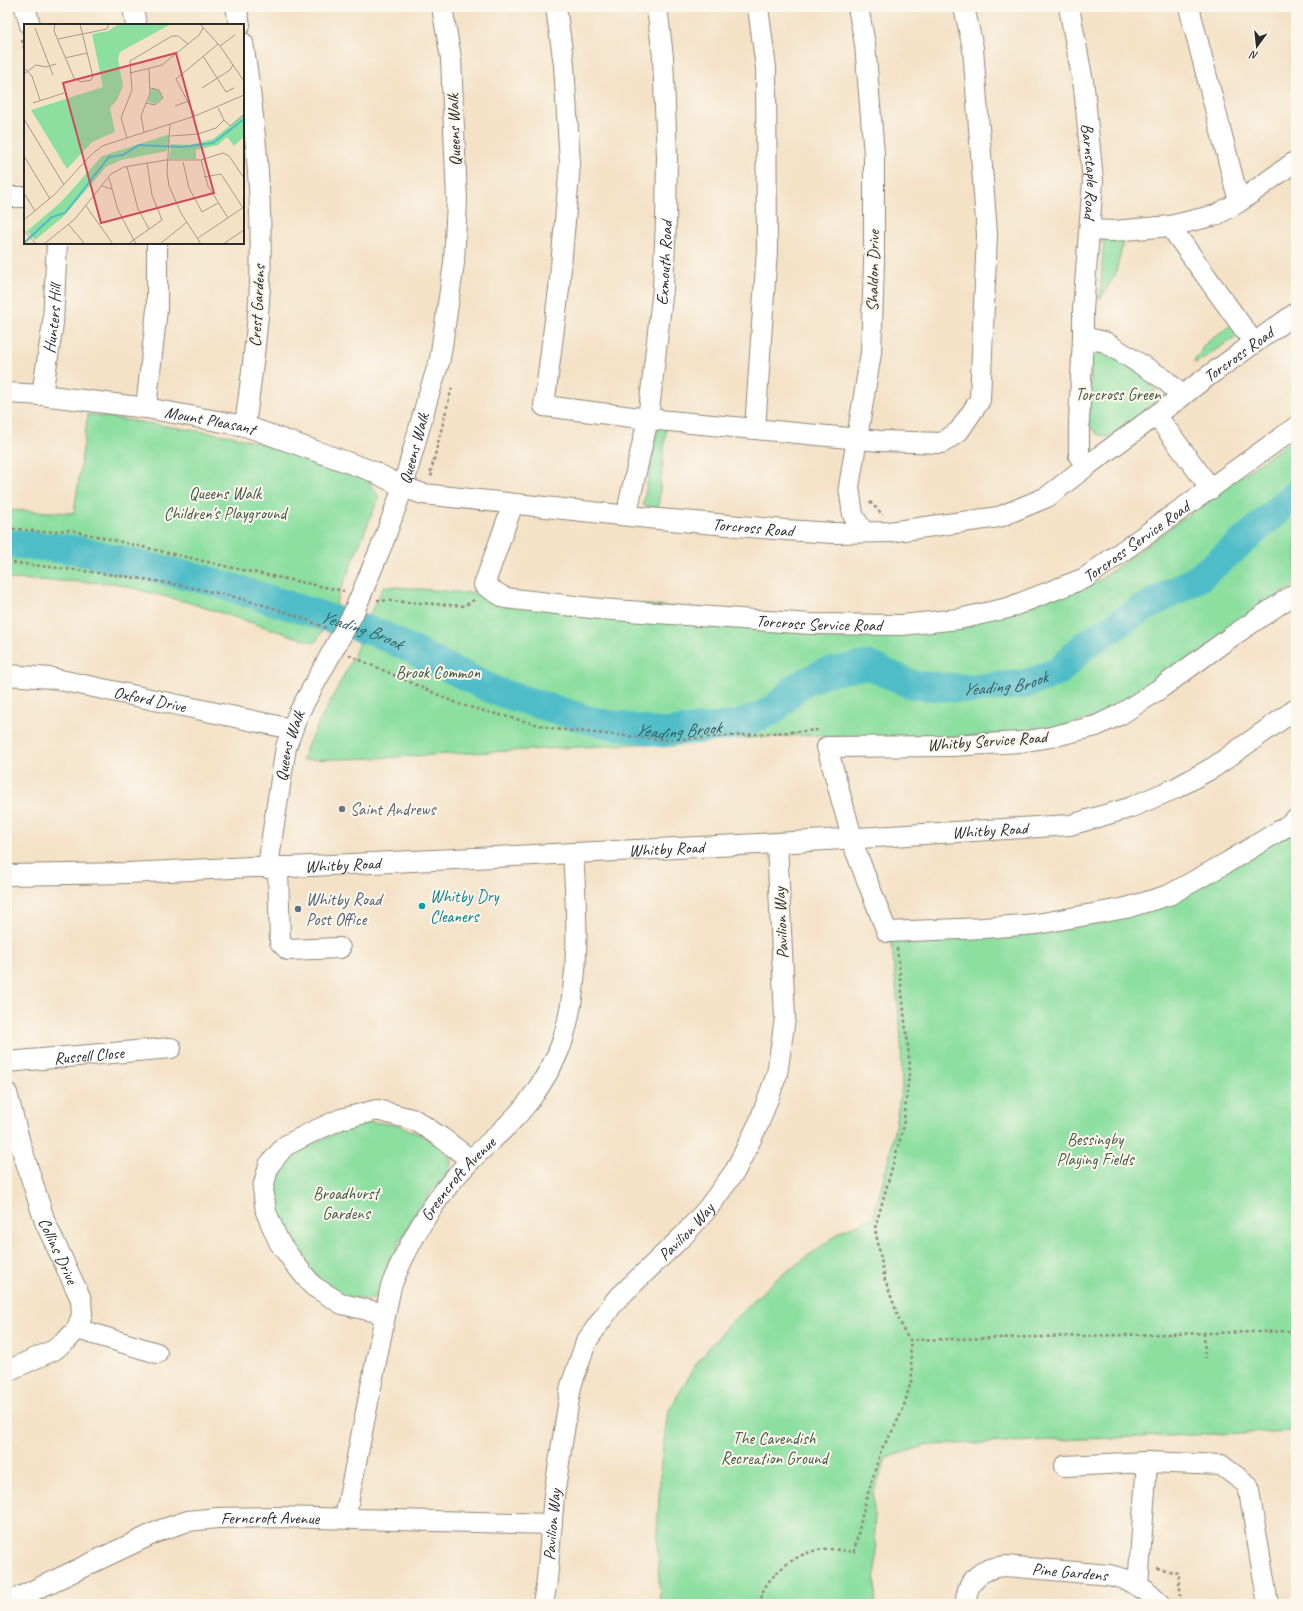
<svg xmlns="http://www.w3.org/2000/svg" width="1303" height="1611" font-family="Caveat,sans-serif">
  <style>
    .green { fill: #8ddfa0; stroke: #5c8566 }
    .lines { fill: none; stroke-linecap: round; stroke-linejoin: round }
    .river { stroke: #4fbdc8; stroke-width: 29 }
    .minor-casing { stroke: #908679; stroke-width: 22 }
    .path { stroke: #908679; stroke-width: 2.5; stroke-dasharray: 3 3; stroke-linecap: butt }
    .minor { stroke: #fff; stroke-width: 20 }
    .worship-dot { fill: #6b7280; stroke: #fbf7ec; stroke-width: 1.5 }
    .culture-dot { fill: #0f9aa8; stroke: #fbf7ec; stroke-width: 1.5 }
    .service-dot { fill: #5c6f8a; stroke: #fbf7ec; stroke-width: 1.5 }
    .labels { text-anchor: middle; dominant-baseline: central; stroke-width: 4; stroke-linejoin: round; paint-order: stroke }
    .street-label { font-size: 17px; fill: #2b2b2b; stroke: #fbf7ec }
    .park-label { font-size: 17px; fill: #445848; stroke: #fbf7ec }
    .worship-label { font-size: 17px; fill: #5b616d; stroke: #fbf7ec; text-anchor: start }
    .culture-label { font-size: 17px; fill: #0d838f; stroke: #fbf7ec; text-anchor: start }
    .service-label { font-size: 17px; fill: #4e5e75; stroke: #fbf7ec; text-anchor: start }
    .water-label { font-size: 18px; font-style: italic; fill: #385e62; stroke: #fbf7ec }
    .inset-river { fill: none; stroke: #4fbdc8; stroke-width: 2 }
    .inset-road { fill: none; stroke: #a49989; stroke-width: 1 }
    .view { fill: #d1495b; fill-opacity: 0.15; stroke: #d1495b; stroke-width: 2 }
    .inset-edge { fill: none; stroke: #2b2b2b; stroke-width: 2 }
  </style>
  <rect width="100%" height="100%" fill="#fbf7ec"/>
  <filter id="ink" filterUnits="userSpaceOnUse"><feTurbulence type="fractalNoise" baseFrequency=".025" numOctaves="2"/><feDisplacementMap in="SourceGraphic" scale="8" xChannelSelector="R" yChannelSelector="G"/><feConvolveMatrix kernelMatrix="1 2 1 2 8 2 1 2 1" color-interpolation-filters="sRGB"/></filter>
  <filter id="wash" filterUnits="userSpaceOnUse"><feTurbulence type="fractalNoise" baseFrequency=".012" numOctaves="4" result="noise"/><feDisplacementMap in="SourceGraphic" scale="16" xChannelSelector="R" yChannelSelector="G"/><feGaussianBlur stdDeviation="0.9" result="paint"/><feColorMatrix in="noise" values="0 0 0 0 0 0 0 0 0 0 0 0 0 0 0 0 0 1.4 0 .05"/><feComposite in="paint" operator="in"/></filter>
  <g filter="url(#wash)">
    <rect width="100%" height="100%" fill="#f4e2c7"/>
    <path class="green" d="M1104,235H1125L1115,275L1100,299Z
      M1233,323L1241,333L1196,363L1194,362L1205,344Z
      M1099,352H1108L1151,380C1156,389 1156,397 1153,407L1108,437C1097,435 1092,431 1088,421L1092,357Z
      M88,414L231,436L290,451L366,478L379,497L337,599L335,610L315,643L190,603L113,583L7,579V510L74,513Z
      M659,420H667L658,509L643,505Z
      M1296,437V584L1190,660L1095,718L1043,730L977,736L851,738L808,735L375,758L302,760L308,744L353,658L367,620L384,586L469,593L484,585L496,594L906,624L1082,589L1094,584L1219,492Z
      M1296,825V1431L928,1445L886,1458L873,1494L876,1557L875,1604H660L657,1534L661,1463L668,1412L696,1364L728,1325L773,1282L843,1230L873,1218L890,1154L902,1087L901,1036L891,938L1125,913Z
      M371,1122L399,1125L421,1135L441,1146L451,1159L450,1171L431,1192L410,1223L398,1246L387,1274L382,1294L368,1300L342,1296L317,1278L286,1235L273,1208V1190L280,1170L293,1151L347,1129Z"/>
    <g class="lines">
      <path class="river" id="s1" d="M7,543L76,550L207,580L380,634L495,691L596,722L662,733L738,725L774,710L796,687L823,673L868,665L913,685L973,689L1026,684L1059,671L1084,646L1133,614L1197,579L1246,539L1296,494"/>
    </g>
  </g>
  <g filter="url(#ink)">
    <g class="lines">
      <defs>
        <g id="minor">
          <path d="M25,7L30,25"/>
          <path d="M133,7L136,25"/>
          <path d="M236,7L240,25"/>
          <path d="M556,7L564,65L570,164L559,289L544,406L648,419L755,429"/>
          <path d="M758,7L766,68L767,250L755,429L880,441L942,443L959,431L980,400L987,234L973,48L964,7"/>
          <path d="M858,7L865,44L874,154V265L871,353L849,487L853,515L863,531"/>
          <path id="s2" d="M1069,7L1084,87L1093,181L1083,310V337"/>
          <path d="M1189,7L1239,202"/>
          <path d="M243,43C256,124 263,203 260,284C258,332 251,379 245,426"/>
          <path d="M7,197H25"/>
          <path d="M1170,226L1216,215L1239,202L1296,161"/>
          <path d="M1090,230L1114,231L1170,226L1254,343"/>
          <path id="s3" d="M7,393L42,395L146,408L245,426L372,471L403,487L423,494L648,518L785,530L834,533L889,532L999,517L1047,497L1088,465L1181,397L1200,382L1296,313"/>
          <path id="s4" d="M42,395L53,323L57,243"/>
          <path d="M146,408L157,309V243"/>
          <path d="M1156,415L1211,489"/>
          <path d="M1088,465L1079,456V422L1083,337L1105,342L1164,379L1175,389L1181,397"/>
          <path id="s5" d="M513,504L484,585L505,598L600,609L811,624L902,625L959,619L1008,608L1085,578L1296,427"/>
          <path id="s6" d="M629,516V503L648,419L663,288L666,221L667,156L663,57L657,7"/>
          <path d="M1296,593L1231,637L1158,690L1121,714L1096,726L1051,737L1020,742L952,746L827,747L856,852L887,932L983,928L1037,924L1126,908L1169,895L1228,862L1284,828L1296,819"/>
          <path id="s7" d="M7,675L51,678L292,729"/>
          <path id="s8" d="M268,868L272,837L286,747L298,714L353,614L384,540L403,487L427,400L440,359L454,263L457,200L451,58L442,7"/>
          <path d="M278,868L280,942L288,950L340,948"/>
          <path id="s9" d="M7,875L128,873L252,867H290L777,843L1070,825L1129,808L1176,788L1214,767L1296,709"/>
          <path id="s10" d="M7,1062L171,1048"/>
          <path id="s11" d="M7,1093L20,1143L45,1222L81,1299L82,1315L77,1329L67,1340L54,1350L7,1371"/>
          <path d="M385,1314L342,1304L313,1286L295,1264L279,1242L266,1212L263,1188L269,1165L285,1146L312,1132L341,1119L377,1110L415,1120L442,1138L471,1160"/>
          <path d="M77,1329L157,1353"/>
          <path d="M1065,1466L1147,1462"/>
          <path id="s12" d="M345,1518L391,1286C410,1239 435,1196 471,1160C492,1139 515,1121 532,1097C544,1080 557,1059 563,1039C581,979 577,914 573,853"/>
          <path d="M1138,1586L1147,1462L1221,1465L1248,1485L1268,1604"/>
          <path id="s13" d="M7,1603L161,1530L188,1521L217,1518L277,1517L552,1524"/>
          <path id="s14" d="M543,1604L547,1580L554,1495L571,1386L586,1342L615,1301L684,1235L708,1208L735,1171L759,1123L777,1074L785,1018L777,843"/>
          <path id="s15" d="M966,1604C966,1579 982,1568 1005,1566L1109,1575L1128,1580L1146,1591L1160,1604"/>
        </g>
      </defs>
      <use href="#minor" class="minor-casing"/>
      <path class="path" d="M22,40L25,51
        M433,475H430L452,387
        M870,502L883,515
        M7,528L45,532L70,530L233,568L344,591
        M7,562C115,575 226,584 326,628
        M377,600L464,606L474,600
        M349,655L461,705L555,729L668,740L820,730
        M897,948L910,1066L903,1129L875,1228L885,1280L904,1332L910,1340L1296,1331
        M1204,1333L1205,1358
        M1157,1568L1178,1573L1182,1604
        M760,1604C761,1599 762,1594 764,1589C775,1569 803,1549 827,1549C836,1549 845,1551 854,1552L864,1507L881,1450L893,1430L903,1409L912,1378L910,1340"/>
      <use href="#minor" class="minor"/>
    </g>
  </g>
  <circle class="worship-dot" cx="342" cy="809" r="4"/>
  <circle class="culture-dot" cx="422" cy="906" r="4"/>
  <circle class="service-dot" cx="298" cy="909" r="4"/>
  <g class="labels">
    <g class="street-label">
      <text transform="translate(454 130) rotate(-92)">Queens Walk</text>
      <text stroke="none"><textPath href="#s2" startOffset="166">Barnstaple Road</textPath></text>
      <text stroke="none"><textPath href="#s6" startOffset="256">Exmouth Road</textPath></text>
      <text transform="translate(873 271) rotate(-89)">Shaldon Drive</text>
      <text transform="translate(257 306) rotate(-87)">Crest Gardens</text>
      <text stroke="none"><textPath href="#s4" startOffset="77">Hunters Hill</textPath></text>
      <text stroke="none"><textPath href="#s3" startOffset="1301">Torcross Road</textPath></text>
      <text stroke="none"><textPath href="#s3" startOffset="205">Mount Pleasant</textPath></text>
      <text stroke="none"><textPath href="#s8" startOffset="448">Queens Walk</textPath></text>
      <text stroke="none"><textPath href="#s3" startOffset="763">Torcross Road</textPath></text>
      <text stroke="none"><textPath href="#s5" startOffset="762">Torcross Service Road</textPath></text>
      <text stroke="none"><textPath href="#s5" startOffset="426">Torcross Service Road</textPath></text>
      <text stroke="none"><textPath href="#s7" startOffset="145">Oxford Drive</textPath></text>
      <text transform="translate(987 741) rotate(-4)">Whitby Service Road</text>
      <text stroke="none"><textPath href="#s8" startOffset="124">Queens Walk</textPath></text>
      <text stroke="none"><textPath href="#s9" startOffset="984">Whitby Road</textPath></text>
      <text stroke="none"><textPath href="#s9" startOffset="660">Whitby Road</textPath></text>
      <text stroke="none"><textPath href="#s9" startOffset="336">Whitby Road</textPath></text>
      <text transform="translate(781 923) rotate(-93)">Pavilion Way</text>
      <text stroke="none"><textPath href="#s10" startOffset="82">Russell Close</textPath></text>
      <text stroke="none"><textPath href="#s12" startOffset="364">Greencroft Avenue</textPath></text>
      <text stroke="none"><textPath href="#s14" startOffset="416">Pavilion Way</textPath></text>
      <text stroke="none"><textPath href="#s11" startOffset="166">Collins Drive</textPath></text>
      <text stroke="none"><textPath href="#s13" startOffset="281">Ferncroft Avenue</textPath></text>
      <text stroke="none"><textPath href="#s14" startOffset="80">Pavilion Way</textPath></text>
      <text stroke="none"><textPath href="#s15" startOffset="126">Pine Gardens</textPath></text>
    </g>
    <g class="park-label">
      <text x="1118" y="394">Torcross Green</text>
      <text x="225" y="493">Queens Walk<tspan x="225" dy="20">Children's Playground</tspan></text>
      <text x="438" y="672">Brook Common</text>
      <text x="1095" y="1139">Bessingby<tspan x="1095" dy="20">Playing Fields</tspan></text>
      <text x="346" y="1193">Broadhurst<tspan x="346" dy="20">Gardens</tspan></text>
      <text x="774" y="1438">The Cavendish<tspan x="774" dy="20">Recreation Ground</tspan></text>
    </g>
    <g class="worship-label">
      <text x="350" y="809">Saint Andrews</text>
    </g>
    <g class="culture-label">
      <text x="430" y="896">Whitby Dry<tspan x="430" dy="20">Cleaners</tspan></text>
    </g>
    <g class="service-label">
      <text x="306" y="899">Whitby Road<tspan x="306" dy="20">Post Office</tspan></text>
    </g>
    <g class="water-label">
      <text stroke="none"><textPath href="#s1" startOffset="366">Yeading Brook</textPath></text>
      <text stroke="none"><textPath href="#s1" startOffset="1051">Yeading Brook</textPath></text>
      <text stroke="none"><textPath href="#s1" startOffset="702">Yeading Brook</textPath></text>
    </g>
  </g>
  <g transform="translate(24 24)">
    <rect width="220" height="220" fill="#f4e2c7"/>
    <path d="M95,0H147L96,28L94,35L99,62L93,76L86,84L91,108L68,118L43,145L7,86L79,63L68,10L84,7ZM130,64L136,68L138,74L131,80L124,78L127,66ZM220,91V113L210,122L203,113L194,121L172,126V135H145L147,120L166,121L189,115ZM146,110L143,127L97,136L82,143L39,193L11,216L3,207L37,178L78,132Z" fill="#8ddfa0"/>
    <path class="inset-river" d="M0,219L28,193L41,189L85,133L99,131L115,121L158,123L189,119L220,95"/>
    <path class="inset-road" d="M31,0L30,7L50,54L57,58L67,56L69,53L56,0M176,0L196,22L220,57M11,4L29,51M34,15L83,5L85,0M196,22L211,11M179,32L202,68L210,64M41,34L63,29M0,44L8,52L16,76M106,49L138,41L175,11L179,4M0,50L12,41L22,43L32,40M178,64L206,46L209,41M9,79L40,69M122,79L131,81L139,74L135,66L126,64M151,82L165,77M171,92L152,55L194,20M0,95L40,161M200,96L206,102L219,91M146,100L143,148L145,162L157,189L177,220M120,108L117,92L126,69L125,45M147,112L174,110L192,104L200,96L194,84M103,114L97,94L108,66L106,37L148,12H154L164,20M0,132L26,175M177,136L184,162L204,194M159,138L165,164L178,188L194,179M103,143L114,185L125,205M180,153L197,150L219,184M78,162L88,165L85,154M88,165L94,186L112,220M0,169L11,187M62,182L89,220M0,196L31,170L67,131L78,122L171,92L220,71M44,200L61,220M0,206L12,220M174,214L220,183M20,220L51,195L87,150L100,143L142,136H177L199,129L205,132L220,154M104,220L138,196L128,171L123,139M136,220L163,198M199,220L220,206"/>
    <path class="view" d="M152,29L190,169L77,199L39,59Z"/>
    <rect width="220" height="220" class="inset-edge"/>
  </g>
  <rect width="1303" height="1611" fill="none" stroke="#fbf7ec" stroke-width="24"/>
  <g transform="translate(1257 46) rotate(195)" stroke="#fbf7ec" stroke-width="3" paint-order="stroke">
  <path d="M0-3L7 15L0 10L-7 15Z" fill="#2b2b2b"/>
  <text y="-6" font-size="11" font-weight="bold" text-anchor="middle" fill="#2b2b2b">N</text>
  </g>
</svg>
